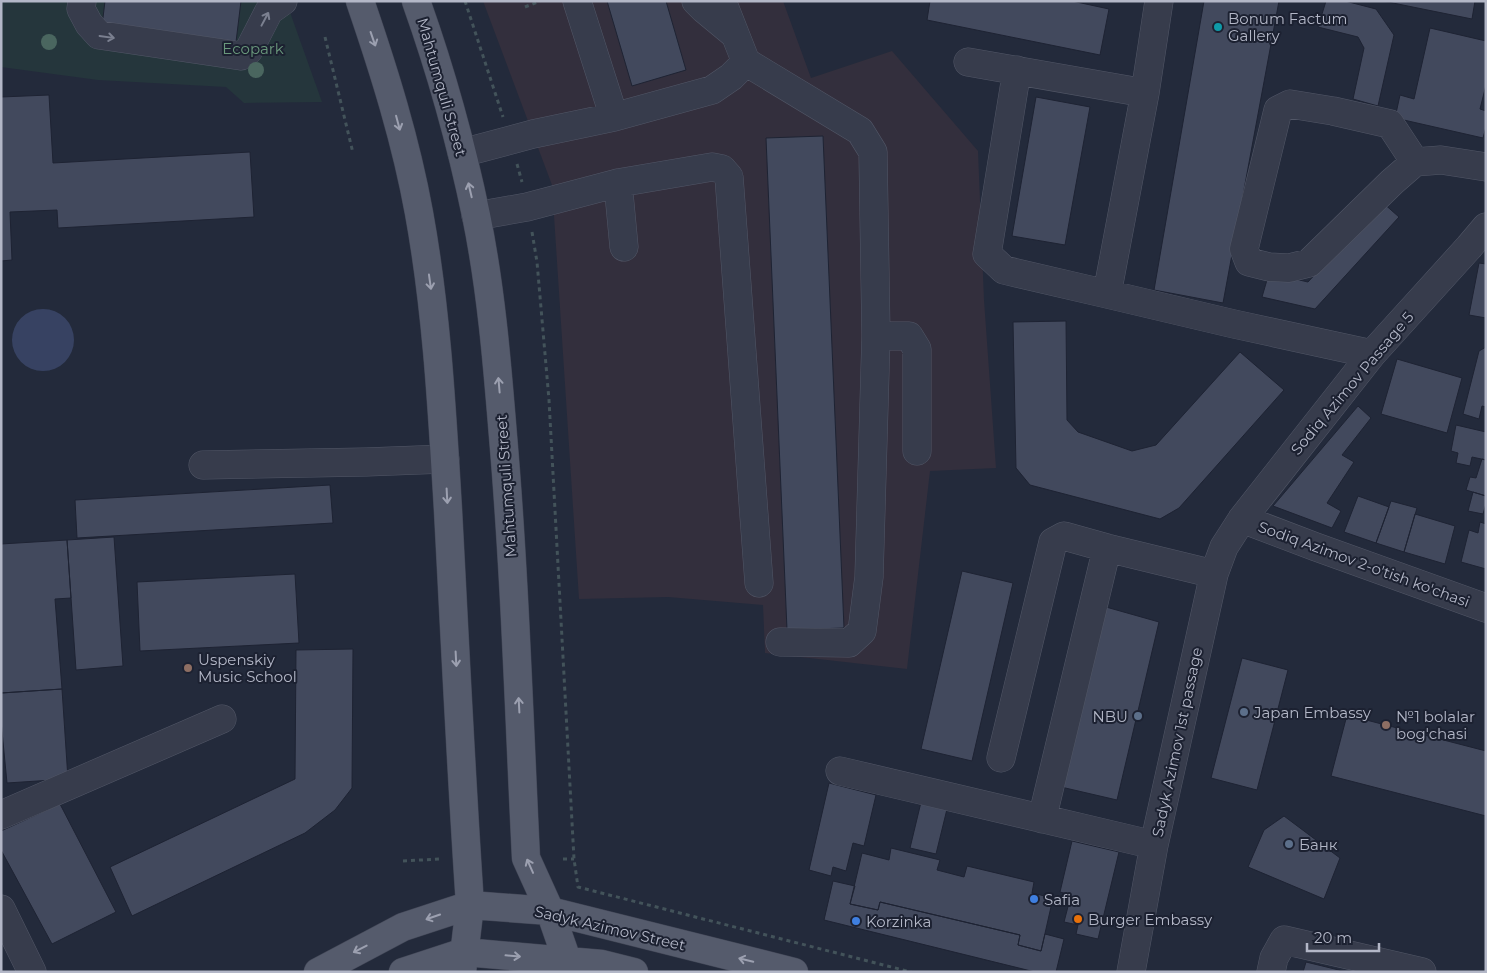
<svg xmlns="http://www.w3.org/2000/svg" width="1487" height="973" font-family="Montserrat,sans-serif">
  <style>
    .medical { fill: #332f3d }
    .green { fill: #25363c }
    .water { fill: #374262 }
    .building { fill: #42495d; stroke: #1e2333 }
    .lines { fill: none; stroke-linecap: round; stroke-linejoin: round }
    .minor-casing { stroke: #525767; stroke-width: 29 }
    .major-casing { stroke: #404555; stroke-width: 29 }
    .path { stroke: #43535a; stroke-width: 3; stroke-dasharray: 4 4; stroke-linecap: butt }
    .minor { stroke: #373c4c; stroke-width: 28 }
    .major { stroke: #555b6c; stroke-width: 28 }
    .tree { fill: #4a665f }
    .oneway { stroke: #7b8090 }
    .oneway2 { stroke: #9ca0b0 }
    .culture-dot { fill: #0f9aa8; stroke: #1c2131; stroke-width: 2 }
    .education-dot { fill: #8d6e63; stroke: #1c2131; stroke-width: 2 }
    .service-dot { fill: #5c6f8a; stroke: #1c2131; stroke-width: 2 }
    .shop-dot { fill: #3f7fe0; stroke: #1c2131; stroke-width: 2 }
    .food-dot { fill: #e8710a; stroke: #1c2131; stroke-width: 2 }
    .labels { text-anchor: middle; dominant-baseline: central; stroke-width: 4; stroke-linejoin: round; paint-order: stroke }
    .poi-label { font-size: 15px; fill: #b3b7c7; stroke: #1c2131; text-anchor: start }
    .park-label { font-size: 15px; fill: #6a987c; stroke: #1c2131 }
    .street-label { font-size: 15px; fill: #b3b7c7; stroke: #1c2131 }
  </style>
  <rect width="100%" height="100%" fill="#232a3b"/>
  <path class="medical" d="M483,1H783L811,78L892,51L978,151L984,300L996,468L930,471L907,669L765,653L763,605L668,597L579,599L552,185Z"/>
  <path class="green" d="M1,1H286L322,102L244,103L226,87L98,80L1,67Z"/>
  <path class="water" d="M12 340a31 31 0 1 1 62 0a31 31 0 1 1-62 0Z"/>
  <path class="building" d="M105,1H241L236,42L102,26Z
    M607,1H666L686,70L632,86Z
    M930,1H1072L1109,9L1100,55L927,20Z
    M1204,1H1279L1223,303L1154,290Z
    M1326,1H1345L1376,9L1394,35L1378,106L1353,99L1364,48L1358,37L1318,27Z
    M1383,1H1475L1472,19Z
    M1430,28L1486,41V85L1480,109L1486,111V127L1483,138L1395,118L1400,95L1414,99Z
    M49,95L53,163L250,152L254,217L58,228L57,210L10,212L12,260L1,261V97Z
    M1036,97L1090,107L1065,245L1012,236Z
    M823,136L844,628L787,630L766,138Z
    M1382,202L1399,217L1315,309L1262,297L1269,273L1308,282Z
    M1479,263L1486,264V318L1469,315Z
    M1066,321L1067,420L1078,432L1132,451L1156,445L1240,352L1284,390L1179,508L1160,519L1030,485L1016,468L1013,322Z
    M1486,347V407L1482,406L1479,419L1463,414L1479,351Z
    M1397,359L1462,378L1447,433L1381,414Z
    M1358,406L1371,418L1342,455L1354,462L1327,503L1341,511L1332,528L1273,506Z
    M1456,425L1486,432V460L1472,457L1470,466L1456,463L1458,453L1451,451Z
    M1482,459L1486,460V496L1466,490L1470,477L1476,478Z
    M330,485L333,523L77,538L75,500Z
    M1473,492L1486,496V504L1483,514L1468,511Z
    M1358,496L1389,507L1376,543L1344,532Z
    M1391,501L1417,508L1404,552L1376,543Z
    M1415,514L1455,526L1445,564L1404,552Z
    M1480,522L1486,524V569L1461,562L1469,530L1478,533Z
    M114,537L123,666L76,670L67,540Z
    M67,540L71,598L55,599L62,689L1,693V544Z
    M962,571L1013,583L972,761L921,749Z
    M295,574L299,643L140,651L137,582Z
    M1106,607L1159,622L1117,800L1061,787Z
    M353,649L352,788L335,810L305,833L132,916L110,867L295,779L296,650Z
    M1242,658L1288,670L1257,790L1211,778Z
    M62,689L68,779L7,783L1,721V693Z
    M1347,715L1486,751V816L1331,776Z
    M829,783L876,795L864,846L853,843L846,871L833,867L831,876L809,870Z
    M922,798L948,805L936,854L910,848Z
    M60,804L116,912L52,944L1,850V831Z
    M1284,816L1340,858L1324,899L1248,867L1264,830Z
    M1072,841L1119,852L1098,939L1076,934L1078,925L1064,922L1071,895L1060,892Z
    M891,848L940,860L937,870L964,877L967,866L1034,882L1032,893L1053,898L1041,951L1018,945L1020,935L880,902L878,910L850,904L862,853L889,860Z
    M833,881L855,886L850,904L878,910L880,902L1020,935L1018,945L1041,951L1045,934L1064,939L1056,972H1035L824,920Z
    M1306,962L1347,972H1303Z"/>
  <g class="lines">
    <defs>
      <path id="minor" d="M82,1L81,9L89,24L99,35L241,56L249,50L269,11L283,1
        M696,1L704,9L733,33
        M1159,1L1145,93L1107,294L1234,324L1372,354
        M746,62L860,131L873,152L876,336L869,577L862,631L849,643L780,642
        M968,62L1145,93
        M1017,70L987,254L1004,270L1107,294
        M614,117L712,90L731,77L746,62L722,1
        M462,153L533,134L614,117L577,1
        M1415,162L1390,124L1333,111L1290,104L1278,110L1244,249L1249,262L1269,267L1289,268L1309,263L1392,182L1415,162L1441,160L1486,167
        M618,183L624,247
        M476,216L527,207L618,183L712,167L722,169L729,177L759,583
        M876,336H909L917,349V451
        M203,465L366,462L445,459
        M1242,519L1316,547L1486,608
        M1001,758L1053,542L1064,536L1107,548L1214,574
        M840,771L1154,845
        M1,815L222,719
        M1042,819L1107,548
        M1,909L32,972
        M1131,972L1154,845L1214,574L1224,547L1242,519L1372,354L1469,247L1486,227
        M1271,972L1274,958L1284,940L1422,972"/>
      <path id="major" d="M360,1C384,71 406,141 419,213C437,312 442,411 448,510C455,642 461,773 470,905L462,972
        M416,1C441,71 461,143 476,215C491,288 497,362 503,436C515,576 519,717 526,858L550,911L567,960L568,972
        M318,972L403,927L470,905L550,911L794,972
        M403,972L464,952L602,964L634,972"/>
    </defs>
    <use href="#minor" class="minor-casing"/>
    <use href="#major" class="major-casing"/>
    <path class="path" d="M465,1L503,117
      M525,7L540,1
      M325,37L353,153
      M517,164L522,182
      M532,232L537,262L549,400L574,859L578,887L911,972
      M563,859H574
      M403,861L439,859"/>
    <use href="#minor" class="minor"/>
    <use href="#major" class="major"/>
  </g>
  <g class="tree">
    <circle cx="49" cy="42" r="8"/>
    <circle cx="256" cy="70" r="8"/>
  </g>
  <defs><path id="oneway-shaft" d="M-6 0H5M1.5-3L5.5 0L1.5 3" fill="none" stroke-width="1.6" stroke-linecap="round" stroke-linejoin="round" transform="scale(1.25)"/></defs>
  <g class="oneway">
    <use href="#oneway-shaft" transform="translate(265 19) rotate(-62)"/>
    <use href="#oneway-shaft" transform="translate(107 37) rotate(8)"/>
  </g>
  <g class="oneway2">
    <use href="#oneway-shaft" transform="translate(373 39) rotate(71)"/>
    <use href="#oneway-shaft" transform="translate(398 123) rotate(75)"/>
    <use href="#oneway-shaft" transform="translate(470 190) rotate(-103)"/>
    <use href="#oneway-shaft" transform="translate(430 282) rotate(82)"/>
    <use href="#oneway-shaft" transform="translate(499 385) rotate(-95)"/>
    <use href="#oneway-shaft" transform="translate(447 496) rotate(87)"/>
    <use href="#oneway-shaft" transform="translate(456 659) rotate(87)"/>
    <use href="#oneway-shaft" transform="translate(519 705) rotate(-93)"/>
    <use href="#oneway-shaft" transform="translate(530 866) rotate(-114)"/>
    <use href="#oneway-shaft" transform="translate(433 917) rotate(161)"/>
    <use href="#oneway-shaft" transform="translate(360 949) rotate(153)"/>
    <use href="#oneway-shaft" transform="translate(513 956) rotate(5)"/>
    <use href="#oneway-shaft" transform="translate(746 960) rotate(-166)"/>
  </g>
  <circle class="culture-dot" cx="1218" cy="27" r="5"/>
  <g class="education-dot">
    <circle cx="188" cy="668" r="5"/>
    <circle cx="1386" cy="725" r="5"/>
  </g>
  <g class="service-dot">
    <circle cx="1244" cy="712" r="5"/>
    <circle cx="1138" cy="716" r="5"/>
    <circle cx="1289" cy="844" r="5"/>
  </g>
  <g class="shop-dot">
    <circle cx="1034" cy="899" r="5"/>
    <circle cx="856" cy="921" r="5"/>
  </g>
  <circle class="food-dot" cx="1078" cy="919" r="5"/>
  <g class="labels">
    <g class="poi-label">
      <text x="1228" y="18">Bonum Factum<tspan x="1228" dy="17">Gallery</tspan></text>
      <text x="198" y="659">Uspenskiy<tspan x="198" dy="17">Music School</tspan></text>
      <text x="1254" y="712">Japan Еmbassy</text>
      <text x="1128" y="716" text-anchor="end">NBU</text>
      <text x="1396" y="716">№1 bolalar<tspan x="1396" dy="17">bog'chasi</tspan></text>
      <text x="1299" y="844">Банк</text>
      <text x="1044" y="899">Safia</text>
      <text x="1088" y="919">Burger Embassy</text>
      <text x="866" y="921">Korzinka</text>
    </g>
    <g class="park-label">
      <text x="253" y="48">Ecopark</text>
    </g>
    <g class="street-label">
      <text transform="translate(442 87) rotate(74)">Mahtumquli Street</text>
      <text transform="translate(1352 383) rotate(-50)">Sodiq Azimov Passage 5</text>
      <text transform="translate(506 486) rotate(-94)">Mahtumquli Street</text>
      <text transform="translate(1364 564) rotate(20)">Sodiq Azimov 2-o'tish ko'chasi</text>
      <text transform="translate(1177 742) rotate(-78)">Sadyk Azimov 1st passage</text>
      <text transform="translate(610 928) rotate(13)">Sadyk Azimov Street</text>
    </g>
  </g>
  <rect width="1487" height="973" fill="none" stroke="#b3b7c7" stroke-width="5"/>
  <path d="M1307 943v8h72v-8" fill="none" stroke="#b3b7c7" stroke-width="2.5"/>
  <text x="1314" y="943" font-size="15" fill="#b3b7c7" stroke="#1c2131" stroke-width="4" paint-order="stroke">20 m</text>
</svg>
